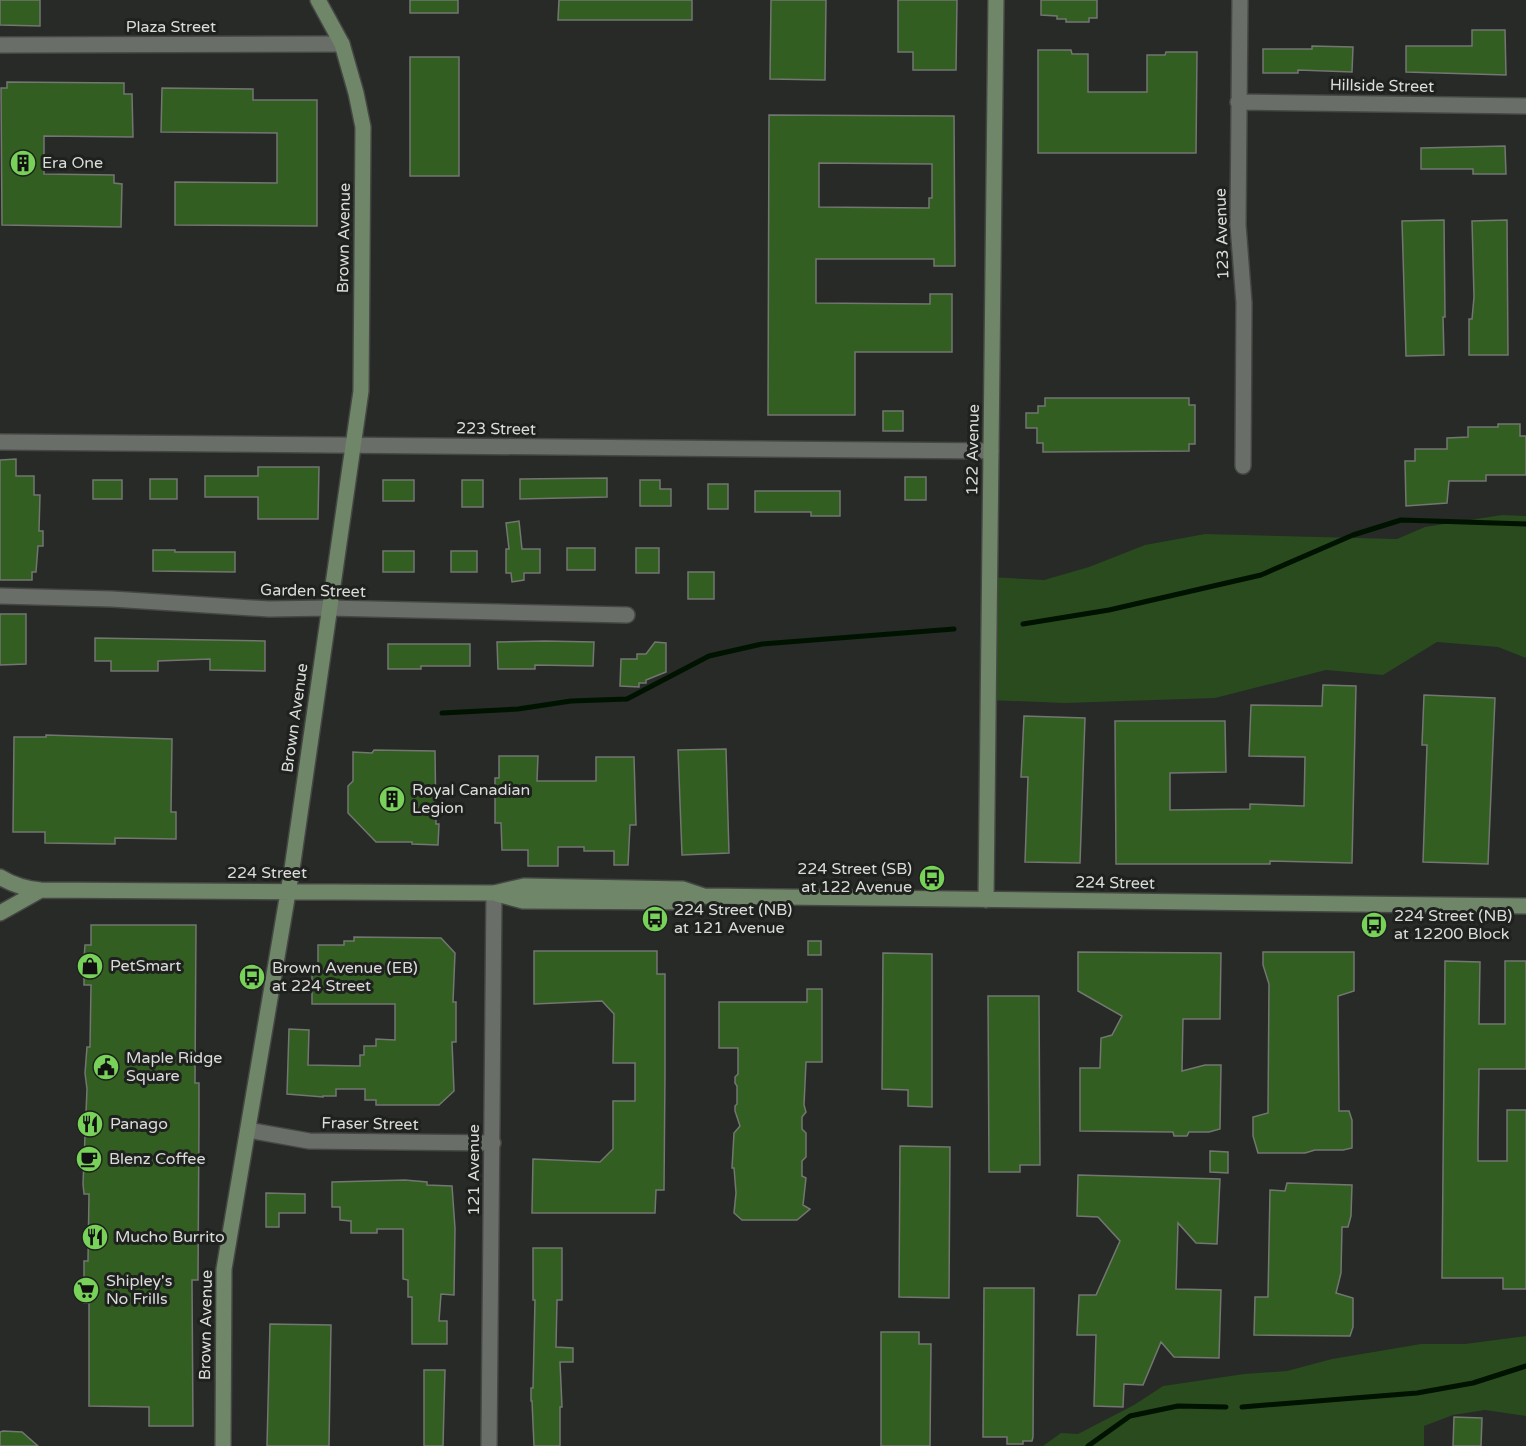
<svg xmlns="http://www.w3.org/2000/svg" width="1526" height="1446" font-family="'Varela Round',sans-serif">
  <style>
    .green { fill: #294b1e }
    .lines { fill: none; stroke-linecap: round; stroke-linejoin: round }
    .stream { stroke: #001300; stroke-width: 5 }
    .building { fill: #325f21; stroke: #737671; stroke-width: 1.5; fill-rule: evenodd }
    .street-casing { stroke: #454744; stroke-width: 18 }
    .secondary-casing { stroke: #454744; stroke-width: 18 }
    .street { stroke: #6a6e69; stroke-width: 15 }
    .secondary { stroke: #708669; stroke-width: 15 }
    .labels { text-anchor: middle; dominant-baseline: central; stroke-width: 6; stroke-linejoin: round; paint-order: stroke }
    .street-label { font-size: 16px; fill: #dadcda; stroke: #1e211d }
    .poi-label { font-size: 16px; fill: #dadcda; stroke: #1e211d; text-anchor: start }
  </style>
  <rect width="100%" height="100%" fill="#272a26"/>
  <path class="green" d="M1502,515L1526,516V658L1498,647L1437,642L1383,675L1326,670L1215,698L1065,703L988,700L990,577L1044,580L1089,567L1145,545L1205,534L1397,539L1425,527Z
    M1526,1336V1416L1485,1410L1453,1415L1424,1426V1446H1043L1061,1433L1078,1434L1134,1405L1163,1386L1244,1374L1287,1371L1332,1359L1421,1344H1465Z"/>
  <g class="lines">
    <path class="stream" d="M1023,624L1109,610L1261,575L1353,535L1401,520L1526,524
      M442,713L518,709L571,701L627,699L709,656L762,644L954,629
      M1242,1407L1417,1393L1473,1383L1526,1366
      M1088,1446L1130,1416L1178,1406L1226,1407"/>
  </g>
  <path class="building" d="M0,0H40V26L0,25Z
    M410,0H458V13H410Z
    M559,0H692V20H558Z
    M771,0H826L825,80L770,79Z
    M898,0H957L956,70H913V52H898Z
    M1041,0H1097V18H1089V22H1066V19H1057V16L1041,15Z
    M1472,30H1505L1506,75L1406,72V46H1472Z
    M1312,46L1353,47L1352,72L1298,70V73H1263V49H1312Z
    M1038,50H1071L1072,54H1088V92H1147V55H1165L1166,52H1197L1196,153H1038Z
    M410,57H459V176H410Z
    M7,82L124,83V94H132L133,137L44,136V174L114,175V183L122,184L121,227L2,225L1,88H7Z
    M162,88L253,89V100H317V226L175,225V182L277,183V133L161,132Z
    M769,115L954,116L955,266H934V259H816V303L930,304V294H952V352H855V415H768ZM819,163L932,164V198H929V208L819,207Z
    M1505,146L1506,174H1473V169H1421V148Z
    M1444,220L1445,317H1443L1444,355L1406,356L1402,221Z
    M1507,220L1508,355H1469V319H1472L1474,297L1472,221Z
    M1045,398H1189V405H1195V444H1189V451L1043,452V443H1037V428H1026V413H1038V406H1045Z
    M883,411H903V431H883Z
    M1498,424H1520V436H1526V475H1486V481H1449L1447,503L1406,506L1405,461H1415V449H1447V438L1468,437V427H1498Z
    M16,459V476H34V495H40L39,531H43V546H38L36,572H32V580H0V460Z
    M258,467H319L318,519H258V497H205V476H258Z
    M905,477H926V500H905Z
    M607,478V497L520,499V479Z
    M150,479H177V499H150Z
    M93,480H122V499H93Z
    M383,480H414V501H383Z
    M462,480H483V507H462Z
    M640,480H660V489H671V506H640Z
    M708,484H728V509H708Z
    M755,491H840V516H811V512H755Z
    M519,521L522,549H540V573H524V580L512,582L511,573H506V549H509L506,523Z
    M567,548H595V570H567Z
    M636,548H659V573H636Z
    M153,550H175V552H235V572L153,571Z
    M383,551H414V572H383Z
    M451,551H477V572H451Z
    M688,572H714V599H688Z
    M0,614H26V664L0,665Z
    M95,638L265,641V671L210,670V659L158,661V671H111V661H95Z
    M545,641L594,642L593,666L535,665V669H498L497,642Z
    M655,642L666,643V672L646,680V683H639V687L620,686L621,659H637V654H646Z
    M388,644H470V666H421V669H388Z
    M1323,685L1356,686L1352,863L1270,861V864H1116L1115,721H1225L1226,772L1170,773V810L1250,809V804L1304,806L1305,757L1249,756L1251,705L1322,706Z
    M1424,695L1495,698L1488,864L1423,862L1427,745H1422Z
    M1024,716L1085,718L1080,863L1025,862L1028,777H1021Z
    M46,735L172,739L171,812H176V839L115,838V844L45,843V832H13L14,737H46Z
    M726,749L729,853L682,855L678,750Z
    M374,750L435,751L436,824H439L438,845L412,844V842H376L348,813V786L353,781V752L372,753Z
    M499,756H538L537,781H596V757H634L636,825H630L628,865H614V851H584V847H558V866H528V850H502L501,823H495V778H499Z
    M91,925H196L195,1083H199V1122L198,1280H192L193,1426H149V1407L89,1406V1303H84V1261H88L89,1194H84L83,1184L87,1089L85,1073L87,1047H90L91,985H84V959L85,945H91Z
    M354,937L441,938L455,953L453,1002H456V1042H452L454,1091L439,1105H376V1100H365V1089H336V1096H323V1097L287,1094L289,1029L309,1030L308,1065L360,1066V1055H364V1046H376V1039L395,1040V1004H312V967H316V965H318V945H344V941H354Z
    M808,941H821V955H808Z
    M534,951H657V974H665V1072L664,1190H656L655,1213H532L533,1159L600,1162L613,1149V1101H635V1063H613L614,1014L602,1001L534,1004Z
    M1078,952L1221,953L1220,1019H1183L1182,1071L1205,1065H1221L1220,1129L1209,1132H1189L1187,1136H1174L1173,1132L1080,1131V1068H1100L1101,1038L1112,1035L1122,1016L1078,991Z
    M1263,952H1354V991L1338,996L1339,1111H1349L1352,1120V1148L1343,1150H1315L1305,1153H1258L1253,1136V1117L1268,1113L1269,984L1263,965Z
    M883,953L932,954V1107L908,1106V1090L882,1089Z
    M1445,961L1480,962L1479,1024H1505V961H1526V1069H1479L1478,1140V1161H1507V1110H1526V1289H1503V1278H1442Z
    M807,989H822V1062H806L804,1105L806,1112L802,1117V1129L806,1133V1157L802,1161V1176L806,1178L803,1205L810,1209L797,1220H742L734,1213L736,1193L734,1168H732L734,1133L740,1126L735,1111V1106L737,1104V1086L735,1083V1077L738,1074V1048H719V1002H807Z
    M988,996H1039L1040,1165H1020V1172H989Z
    M900,1146L950,1147L949,1298L899,1297Z
    M1210,1151L1228,1152V1173L1210,1172Z
    M1078,1175L1220,1179L1217,1244L1196,1243L1178,1223L1176,1289L1221,1290L1219,1358L1174,1357L1161,1342L1143,1385L1124,1384L1123,1407L1094,1406L1096,1335H1077L1079,1295H1096L1120,1241L1098,1217L1077,1216Z
    M405,1180L427,1182V1185L452,1186L455,1228L454,1295L441,1294L439,1321H447V1344H412V1297H408V1280L403,1279V1229H377V1233H351V1221L340,1220V1207H332V1182Z
    M1287,1183L1352,1185L1351,1216L1348,1227H1342L1341,1273L1336,1293L1353,1298V1327L1350,1336L1254,1335L1255,1297H1268L1270,1190L1285,1191Z
    M266,1193L305,1194V1213H279V1227H266Z
    M533,1248H562V1300H557L556,1347L573,1348V1362H560L562,1407H560V1446H534L532,1401H531V1388H533L535,1300H533Z
    M984,1288H1034L1033,1437L1032,1441H1023V1444H1007V1437H983Z
    M270,1324L331,1325L329,1446H267Z
    M881,1332H919V1344H931L930,1446H881Z
    M424,1370H445L443,1446H424Z
    M1454,1417L1482,1418L1481,1446H1453Z
    M3,1431L22,1432L38,1446H0V1432Z"/>
  <g class="lines">
    <defs>
      <path id="street" d="M1240,0L1238,225L1244,303L1243,466
        M0,45L342,44
        M1238,102L1526,106
        M0,442L991,451
        M0,596L112,599L269,609L329,608L627,615
        M248,1130L309,1141L493,1143
        M489,1446L494,893"/>
      <path id="secondary" d="M0,877C13,885 26,889 41,890L494,893L524,886L683,889L704,896L1526,906
        M497,894L523,901L691,902L704,896
        M986,900L996,0
        M0,913L41,890
        M223,1446L224,1269L292,869L361,391L363,127L356,93L342,44L318,0"/>
    </defs>
    <use href="#street" class="street-casing"/>
    <use href="#secondary" class="secondary-casing"/>
    <use href="#street" class="street"/>
    <use href="#secondary" class="secondary"/>
  </g>
  <defs>
    <symbol id="building-disc" viewBox="-11 -11 22 22"><circle r="9.5" fill="#78d158" stroke="#1e211d"/><path d="M-4-6H4V6H1V3H-1V6H-4ZM-2.5-4.3h1.7v1.8h-1.7ZM.8-4.3h1.7v1.8H.8ZM-2.5-1h1.7V.8h-1.7ZM.8-1h1.7V.8H.8Z" fill="#111"/></symbol>
    <symbol id="bus-disc" viewBox="-11 -11 22 22"><circle r="9.5" fill="#78d158" stroke="#1e211d"/><path d="M-5-6H5V4H4V6H2V4H-2V6H-4V4H-5ZM-3.5-4V0h7V-4ZM-3.5 1.2v1.5H-2V1.2ZM2 1.2v1.5H3.5V1.2Z" fill="#111"/></symbol>
    <symbol id="shop-disc" viewBox="-11 -11 22 22"><circle r="9.5" fill="#78d158" stroke="#1e211d"/><path d="M-5-2.5h2.3a2.7 3.5 0 0 1 5.4 0H5L5.5 6h-11ZM-1.5-2.5h3a1.5 2.3 0 0 0-3 0Z" fill="#111"/></symbol>
    <symbol id="civic-disc" viewBox="-11 -11 22 22"><circle r="9.5" fill="#78d158" stroke="#1e211d"/><path d="M-.6-6.5H3V-4.5H.6V-3L4-1V1h2V6H-6V1h2V-1L-.6-3ZM-1.2 2.5V6h2.4V2.5Z" fill="#111"/></symbol>
    <symbol id="restaurant-disc" viewBox="-11 -11 22 22"><circle r="9.5" fill="#78d158" stroke="#1e211d"/><path d="M-5-6h1v4h1v-4h1v4h1v-4h1v5L-1.5 .5V6h-2V.5L-5-1ZM5-6V6H3V1.5H1.5Q1.5-4 5-6Z" fill="#111"/></symbol>
    <symbol id="cafe-disc" viewBox="-11 -11 22 22"><circle r="9.5" fill="#78d158" stroke="#1e211d"/><path d="M-5.5-4.5H6V0H3Q3 3.5 0 3.5H-2.5Q-5.5 3.5-5.5 0ZM3-3.2v2h1.7v-2ZM-6 4.5H4V6H-6Z" fill="#111"/></symbol>
    <symbol id="supermarket-disc" viewBox="-11 -11 22 22"><circle r="9.5" fill="#78d158" stroke="#1e211d"/><path d="M-6-5.5h2.5l.6 2H6L4.5 2H-2.5L-4.4-4H-6ZM-1.5 3.2a1.3 1.3 0 1 0 .1 0ZM3 3.2a1.3 1.3 0 1 0 .1 0Z" fill="#111"/></symbol>
  </defs>
  <g fill-rule="evenodd">
    <use href="#building-disc" x="8" y="148" width="30" height="30"/>
    <use href="#building-disc" x="377" y="784" width="30" height="30"/>
    <use href="#bus-disc" x="917" y="863" width="30" height="30"/>
    <use href="#bus-disc" x="640" y="904" width="30" height="30"/>
    <use href="#bus-disc" x="1359" y="910" width="30" height="30"/>
    <use href="#shop-disc" x="75" y="951" width="30" height="30"/>
    <use href="#bus-disc" x="237" y="962" width="30" height="30"/>
    <use href="#civic-disc" x="91" y="1052" width="30" height="30"/>
    <use href="#restaurant-disc" x="75" y="1109" width="30" height="30"/>
    <use href="#cafe-disc" x="74" y="1144" width="30" height="30"/>
    <use href="#restaurant-disc" x="80" y="1222" width="30" height="30"/>
    <use href="#supermarket-disc" x="71" y="1275" width="30" height="30"/>
  </g>
  <g class="labels">
    <g class="street-label">
      <text x="171" y="27">Plaza Street</text>
      <text transform="translate(1382 86) rotate(1)">Hillside Street</text>
      <text transform="translate(1222 234) rotate(-92)">123 Avenue</text>
      <text transform="translate(344 238) rotate(-89)">Brown Avenue</text>
      <text transform="translate(496 429) rotate(1)">223 Street</text>
      <text transform="translate(973 450) rotate(-89)">122 Avenue</text>
      <text transform="translate(313 591) rotate(1)">Garden Street</text>
      <text transform="translate(295 718) rotate(-82)">Brown Avenue</text>
      <text x="267" y="873">224 Street</text>
      <text transform="translate(1115 883) rotate(1)">224 Street</text>
      <text transform="translate(370 1124) rotate(1)">Fraser Street</text>
      <text transform="translate(474 1170) rotate(-90)">121 Avenue</text>
      <text transform="translate(206 1325) rotate(-89)">Brown Avenue</text>
    </g>
    <g class="poi-label">
      <text x="42" y="163">Era One</text>
      <text x="412" y="790">Royal Canadian<tspan x="412" dy="18">Legion</tspan></text>
      <text x="912" y="869" text-anchor="end">224 Street (SB)<tspan x="912" dy="18">at 122 Avenue</tspan></text>
      <text x="674" y="910">224 Street (NB)<tspan x="674" dy="18">at 121 Avenue</tspan></text>
      <text x="1394" y="916">224 Street (NB)<tspan x="1394" dy="18">at 12200 Block</tspan></text>
      <text x="110" y="966">PetSmart</text>
      <text x="272" y="968">Brown Avenue (EB)<tspan x="272" dy="18">at 224 Street</tspan></text>
      <text x="126" y="1058">Maple Ridge<tspan x="126" dy="18">Square</tspan></text>
      <text x="110" y="1124">Panago</text>
      <text x="109" y="1159">Blenz Coffee</text>
      <text x="115" y="1237">Mucho Burrito</text>
      <text x="106" y="1281">Shipley's<tspan x="106" dy="18">No Frills</tspan></text>
    </g>
  </g>
</svg>
